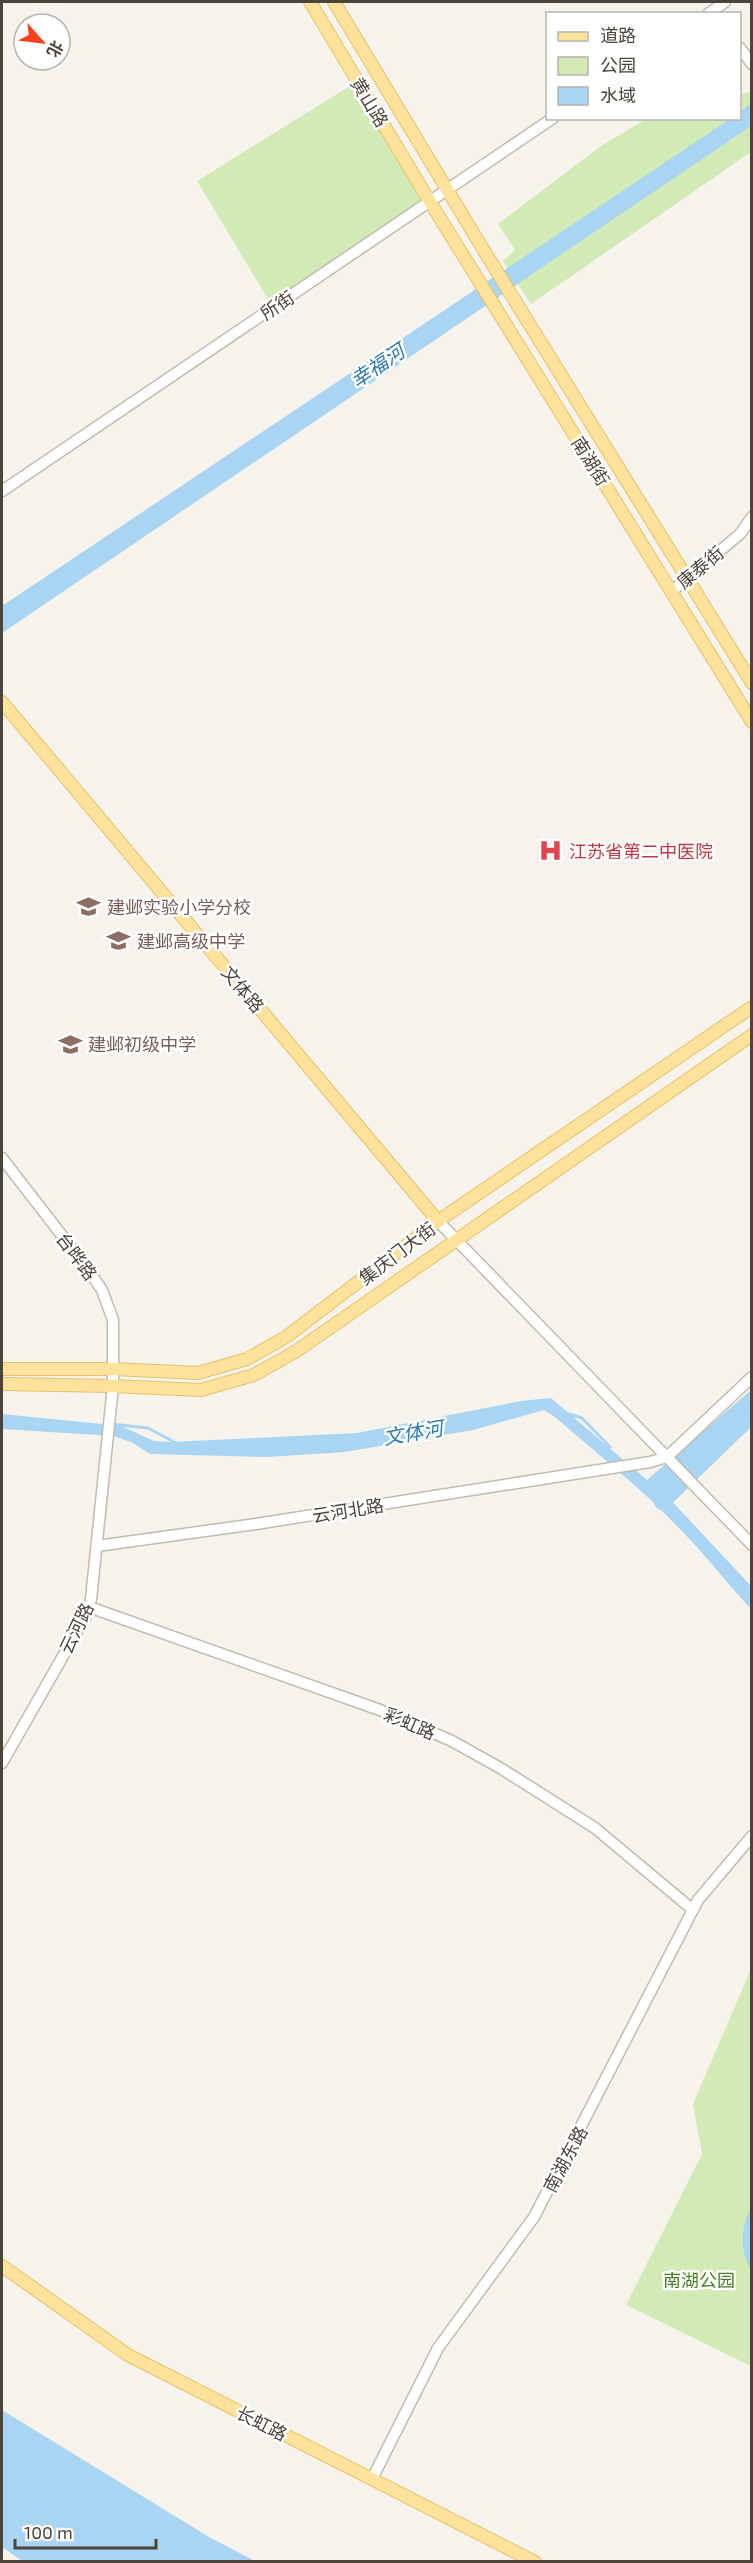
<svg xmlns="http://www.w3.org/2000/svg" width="753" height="2563" font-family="'Exo 2','Noto Sans SC',sans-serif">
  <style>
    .green { fill: #d2eab5 }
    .water { fill: #a9d4f2 }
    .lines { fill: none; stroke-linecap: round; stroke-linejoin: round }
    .stream { stroke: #a9d4f2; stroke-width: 3 }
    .river { stroke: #a9d4f2; stroke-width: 16 }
    .minor-casing { stroke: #c2bbae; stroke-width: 13 }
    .major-casing { stroke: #e6c16a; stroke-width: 14 }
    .minor { stroke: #fff; stroke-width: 10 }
    .major { stroke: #ffe39c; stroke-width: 12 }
    .major-bridge-casing { stroke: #e6c16a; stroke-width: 14; stroke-linecap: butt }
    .major-bridge { stroke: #ffe39c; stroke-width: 12 }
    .labels { text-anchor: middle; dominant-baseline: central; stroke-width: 5; stroke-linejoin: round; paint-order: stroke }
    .street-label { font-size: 18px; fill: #4b4439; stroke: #fff }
    .health-label { font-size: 18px; fill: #be3a42; stroke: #fff; text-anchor: start }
    .education-label { font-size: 18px; fill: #785e54; stroke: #fff; text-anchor: start }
    .park-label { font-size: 18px; fill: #4a7f2a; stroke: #fff }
    .water-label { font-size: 20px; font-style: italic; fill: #2e7ab2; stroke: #fff }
  </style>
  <rect width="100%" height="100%" fill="#f6f3ec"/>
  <path class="green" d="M358,81L430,202L274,309L197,181Z
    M749,92L751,94V152L531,304L503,261L515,250L498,224L601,146L646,119L740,118V95Z
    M751,1969V2366L626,2305L702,2154L693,2104Z"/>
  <path class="water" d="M751,104V126L2,633V606L730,119L740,118V112Z
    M751,1390V1416L667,1492L668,1497L751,1586V1609C726,1582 704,1553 678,1527C640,1487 596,1453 555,1417L544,1410L473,1430L345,1452L267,1457L150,1454L133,1443L114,1436L2,1429V1414L121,1426L154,1441L171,1442L357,1433L521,1401L551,1398L647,1480Z
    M751,2207L752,2270H751C739,2250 741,2228 751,2207Z
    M2,2410L209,2537L255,2561H22L2,2547Z"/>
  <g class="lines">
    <path class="stream" d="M569,1414L582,1418L610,1447
      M111,1424L148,1428L176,1443"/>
    <path class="river" d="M662,1502L752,1415"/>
    <defs>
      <path id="minor" d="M708,14L725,2
        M740,48L752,64
        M2,491L553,118
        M672,591L740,534L752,517
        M2,1158L84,1264L102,1290L113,1320V1386L91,1599L87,1614L2,1763
        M438,1221L752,1545
        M97,1546L256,1524L650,1462L667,1457L752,1377
        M89,1607L380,1710L452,1741L502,1769L595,1828L693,1910
        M372,2479L438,2348L534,2217L698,1900L752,1836"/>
      <path id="major" d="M310,2L430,202L752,722
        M334,2L483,249
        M520,309L752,683
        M2,702L438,1221
        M2,1369H114L198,1373L247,1359L286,1337L438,1221L752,1007
        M2,1384L113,1386L201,1390L254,1375L295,1352L752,1035
        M2,2266L128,2355L535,2562"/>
    </defs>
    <use href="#minor" class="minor-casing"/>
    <use href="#major" class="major-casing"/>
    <use href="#minor" class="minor"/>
    <use href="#major" class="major"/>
    <defs>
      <path id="major-bridge" d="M483,249L520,309"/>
    </defs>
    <use href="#major-bridge" class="major-bridge-casing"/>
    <use href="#major-bridge" class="major-bridge"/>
  </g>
  <defs>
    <symbol id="hospital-bare" viewBox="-9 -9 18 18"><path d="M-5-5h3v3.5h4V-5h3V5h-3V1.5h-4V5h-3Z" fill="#e0444e" stroke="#fff" stroke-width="2.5" paint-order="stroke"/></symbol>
    <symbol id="school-bare" viewBox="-9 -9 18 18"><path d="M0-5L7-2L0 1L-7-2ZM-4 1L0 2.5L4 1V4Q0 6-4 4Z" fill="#8d6e63" stroke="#fff" stroke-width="2.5" paint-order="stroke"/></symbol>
  </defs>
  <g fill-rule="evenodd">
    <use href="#hospital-bare" x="534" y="834" width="33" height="33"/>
    <use href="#school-bare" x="72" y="890" width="33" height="33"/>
    <use href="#school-bare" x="102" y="924" width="33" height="33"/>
    <use href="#school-bare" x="54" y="1028" width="33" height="33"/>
  </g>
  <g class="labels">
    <g class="street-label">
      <text transform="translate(370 102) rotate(59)">黄山路</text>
      <text transform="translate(277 305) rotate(-34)">所街</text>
      <text transform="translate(591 461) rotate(58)">南湖街</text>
      <text transform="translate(700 567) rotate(-40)">康泰街</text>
      <text transform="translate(243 989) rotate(50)">文体路</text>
      <text transform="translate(397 1253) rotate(-37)">集庆门大街</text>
      <text transform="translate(77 1256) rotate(53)">台晔路</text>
      <text transform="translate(348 1510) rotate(-9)">云河北路</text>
      <text transform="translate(76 1628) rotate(-64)">云河路</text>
      <text transform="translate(410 1723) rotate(23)">彩虹路</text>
      <text transform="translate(565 2159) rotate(-62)">南湖东路</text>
      <text transform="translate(262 2423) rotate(27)">长虹路</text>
    </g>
    <g class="health-label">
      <text x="569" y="851">江苏省第二中医院</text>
    </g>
    <g class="education-label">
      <text x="107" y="907">建邺实验小学分校</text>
      <text x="137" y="941">建邺高级中学</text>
      <text x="88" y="1044">建邺初级中学</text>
    </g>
    <g class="park-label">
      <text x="699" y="2280">南湖公园</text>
    </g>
    <g class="water-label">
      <text transform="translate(377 365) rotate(-34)">幸福河</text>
      <text transform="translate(413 1432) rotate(-10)">文体河</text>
    </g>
  </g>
  <rect width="753" height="2563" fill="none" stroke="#4b4439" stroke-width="6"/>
  <rect x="546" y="12" width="195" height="108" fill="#ffffff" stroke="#b7b4b0" stroke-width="1.5"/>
  <rect x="558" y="32" width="30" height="9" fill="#ffe39c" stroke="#b7b4b0" stroke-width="1.5"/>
  <text x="600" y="42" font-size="18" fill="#4b4439">道路</text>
  <rect x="558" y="57" width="30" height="18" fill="#d2eab5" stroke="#b7b4b0" stroke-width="1.5"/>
  <text x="600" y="72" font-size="18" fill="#4b4439">公园</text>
  <rect x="558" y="87" width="30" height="18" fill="#a9d4f2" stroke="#b7b4b0" stroke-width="1.5"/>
  <text x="600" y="102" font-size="18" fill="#4b4439">水域</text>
  <g transform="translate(42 42) rotate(118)"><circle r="28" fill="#ffffff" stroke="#b7b4b0" stroke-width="1.5"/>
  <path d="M0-4.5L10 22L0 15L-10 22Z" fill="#fc3f1d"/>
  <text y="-9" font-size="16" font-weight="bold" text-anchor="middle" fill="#4b4439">北</text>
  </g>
  <path d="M15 2539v9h141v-9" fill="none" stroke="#4b4439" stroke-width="3"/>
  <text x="24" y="2539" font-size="18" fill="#4b4439" stroke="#ffffff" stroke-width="4.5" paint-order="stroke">100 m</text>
</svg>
